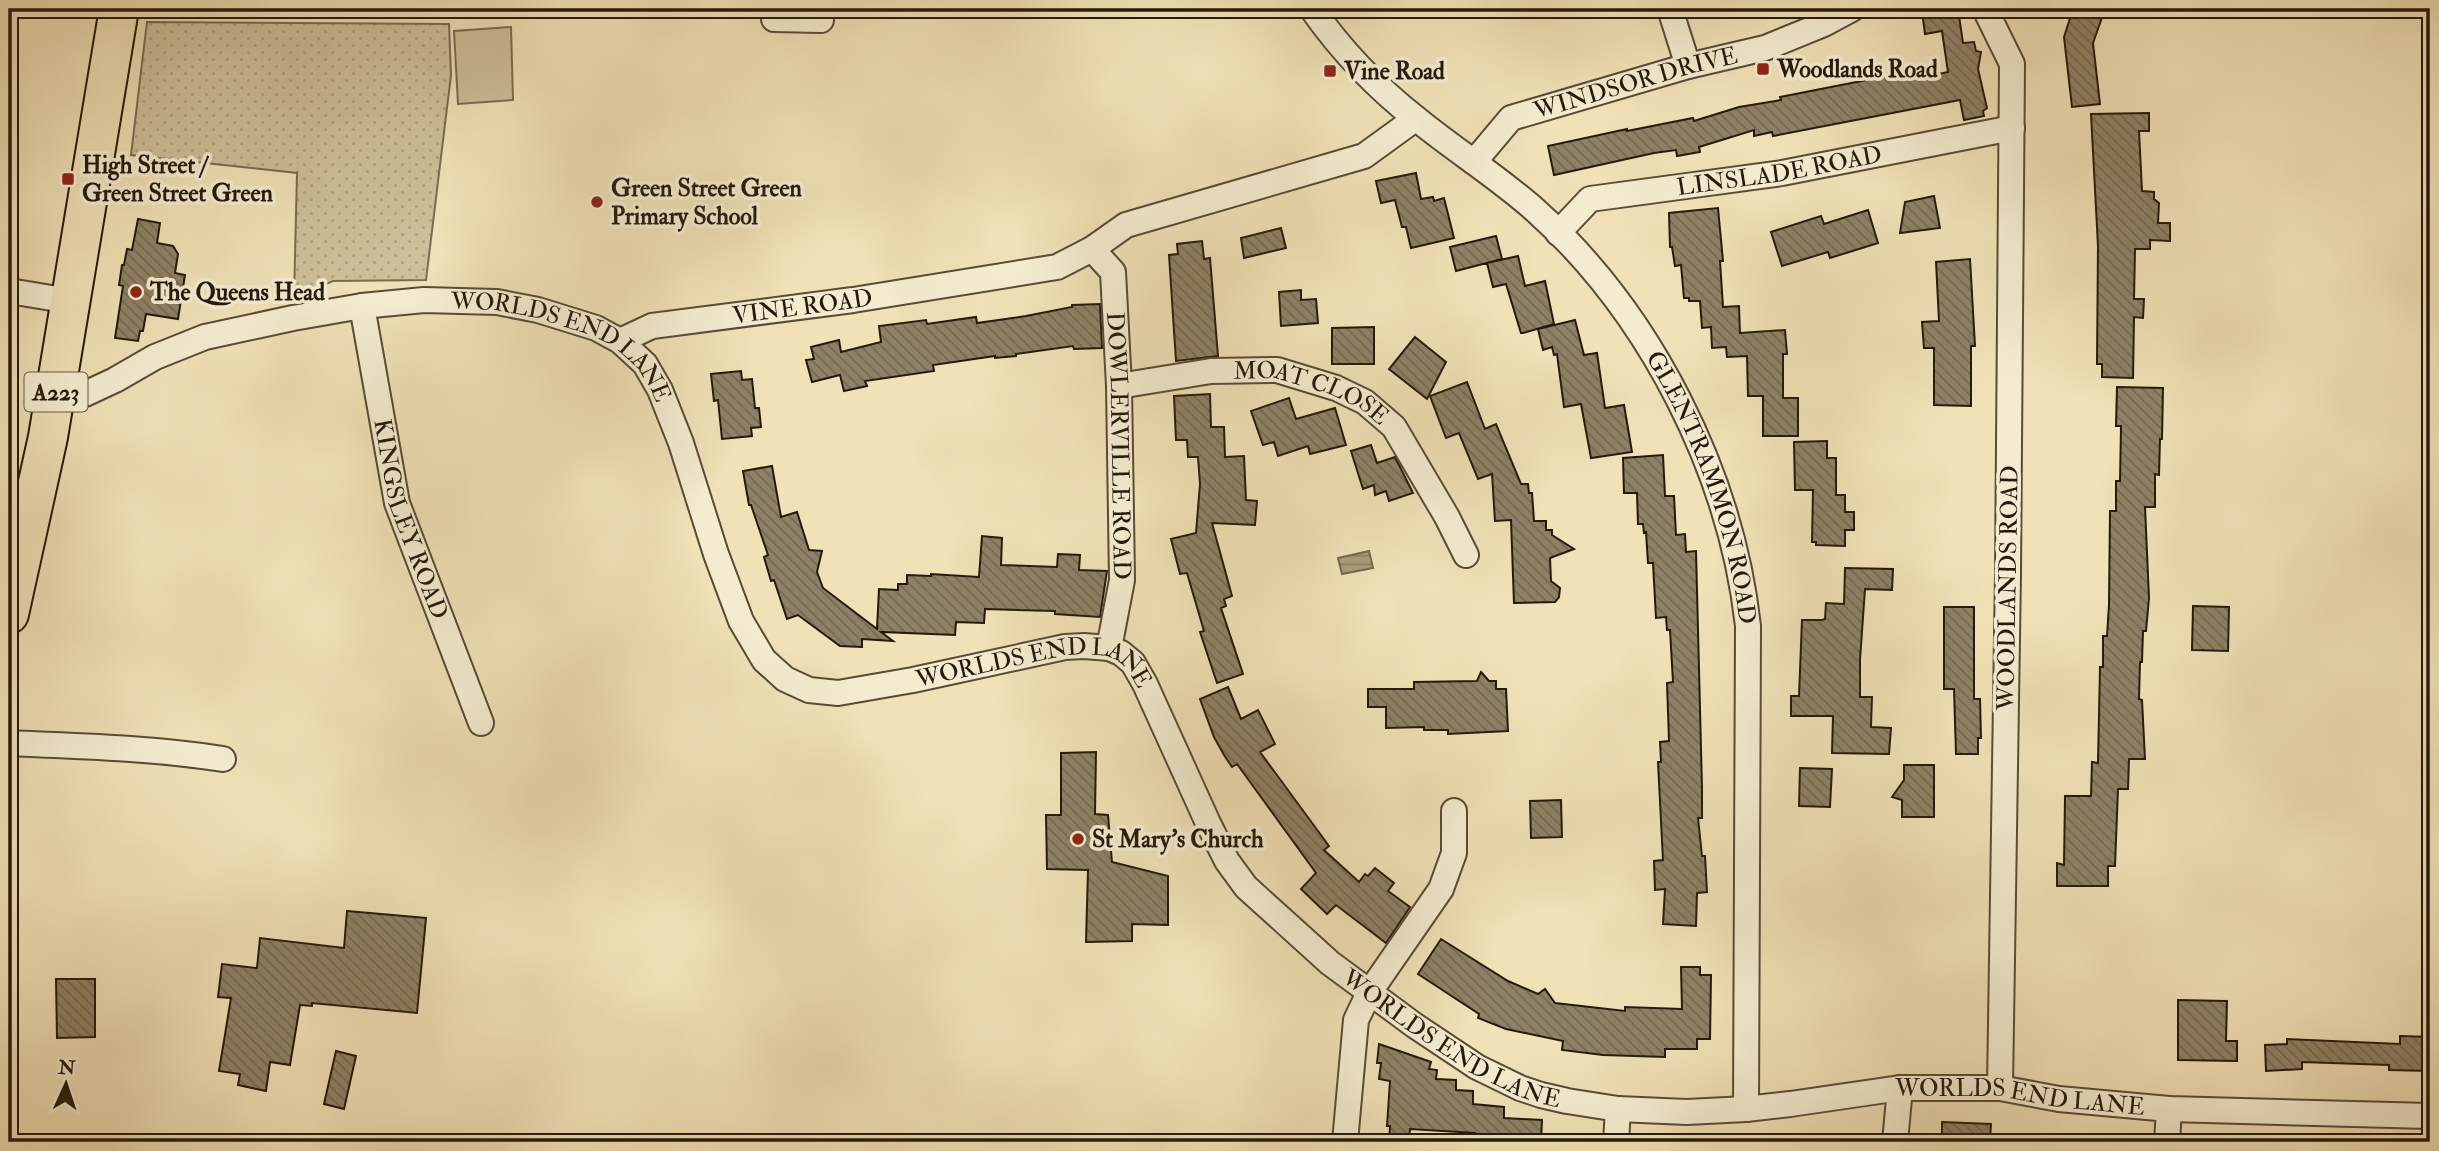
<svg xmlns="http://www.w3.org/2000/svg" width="2439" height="1151" font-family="'IM FELL Double Pica',serif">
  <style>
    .park { fill: url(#park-dots); stroke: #796c53; stroke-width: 2 }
    .garden { fill: #cdbf99; stroke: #796c53; stroke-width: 2 }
    .water { fill: url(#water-rules); stroke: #756850; stroke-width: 2 }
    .building { fill: url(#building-back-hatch); stroke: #25190d; stroke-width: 2 }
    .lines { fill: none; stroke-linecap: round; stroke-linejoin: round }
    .street-casing { stroke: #584b37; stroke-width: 28 }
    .primary-casing { stroke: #25190d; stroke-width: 42 }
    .street { stroke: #f5ecd0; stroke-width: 24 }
    .primary { stroke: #f0e1b6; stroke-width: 38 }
    .poi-dot { fill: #8f2418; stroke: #f5ecd0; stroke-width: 2.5 }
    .labels { text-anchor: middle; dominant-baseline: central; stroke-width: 7; stroke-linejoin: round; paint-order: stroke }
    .shield { fill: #f5ecd0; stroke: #635848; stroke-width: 2 }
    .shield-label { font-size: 23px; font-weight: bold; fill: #25190d }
    .poi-label { font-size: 24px; font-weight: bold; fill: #25190d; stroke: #f5ecd0; text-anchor: start }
    .street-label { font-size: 24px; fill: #25190d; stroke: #f5ecd0 }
  </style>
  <defs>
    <pattern id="park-dots" width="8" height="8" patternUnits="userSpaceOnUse" patternTransform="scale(1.75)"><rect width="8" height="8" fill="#cdbf99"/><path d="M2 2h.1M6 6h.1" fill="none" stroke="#b0a483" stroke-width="1.8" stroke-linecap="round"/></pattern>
    <pattern id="water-rules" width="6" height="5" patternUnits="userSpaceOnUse" patternTransform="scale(1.75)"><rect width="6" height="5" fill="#ab9d7d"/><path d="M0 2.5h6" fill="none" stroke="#8b7f65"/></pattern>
    <pattern id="building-back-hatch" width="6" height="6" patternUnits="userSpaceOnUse" patternTransform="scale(1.75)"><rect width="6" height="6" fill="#8f8165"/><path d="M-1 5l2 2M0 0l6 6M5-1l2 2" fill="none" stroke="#756952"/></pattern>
  </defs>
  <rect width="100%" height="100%" fill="#f0e1b6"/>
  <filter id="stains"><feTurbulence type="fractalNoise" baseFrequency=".00286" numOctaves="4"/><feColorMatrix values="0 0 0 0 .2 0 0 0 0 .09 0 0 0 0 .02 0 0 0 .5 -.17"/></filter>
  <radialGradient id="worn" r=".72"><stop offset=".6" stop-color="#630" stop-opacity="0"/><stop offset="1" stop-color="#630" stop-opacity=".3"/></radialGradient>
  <path class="park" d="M147,22L449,24L451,75L426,280L333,281L294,298L297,173L131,155Z"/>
  <path class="garden" d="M511,27L513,100L458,104L454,31Z"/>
  <path class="water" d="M1369,551L1373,568L1342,574L1338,558Z"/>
  <path class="building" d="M1934,9H1958L1963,43L1974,42L1976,51L1981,52L1978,69L1987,108L1983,111L1984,116L1964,120L1960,100L1773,136L1772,132L1754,136V130L1699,147L1700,152L1677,156L1676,150L1654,153L1554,175L1548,146L1627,129V131L1693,118L1694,121L1739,107L1781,100L1780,97L1887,76L1909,72L1911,80L1948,72L1942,31L1925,34L1922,11Z
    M2073,9H2105L2093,43L2100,104L2072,107L2064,37Z
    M2149,113V131H2139L2142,191L2154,192V199L2159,203L2158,223H2170V241L2150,240V249H2135L2134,299H2144L2143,318L2134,317L2133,378L2102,377V364H2097L2098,246L2091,114Z
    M1416,173L1421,199L1433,197L1434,201L1444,198L1454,238L1411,248L1406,227H1402L1395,200L1381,203L1376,181Z
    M1934,196L1940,228L1900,233L1905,202Z
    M1718,208L1723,261H1720L1723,307L1739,306L1740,333L1785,330L1787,354H1783V398H1798V436H1763V396H1748L1747,356L1727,357L1726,347L1712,348L1711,327L1702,328L1700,301H1689V298H1684L1681,265L1675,266L1672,247H1670L1669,213Z
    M1868,210L1878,243L1830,258L1828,252L1782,266L1771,232L1821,216L1824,224Z
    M138,219L160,223L157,243L173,246L178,254L175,273L185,275L178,319L146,314L143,331H140L138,341L115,338L123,286L119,285L122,265H124L127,249L132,250Z
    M1281,228L1286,248L1244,258L1241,238Z
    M1496,236L1502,259L1456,271L1450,247Z
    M1202,241L1204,259L1210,258L1218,356L1176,361L1169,255L1178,254L1177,244Z
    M1518,256L1525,286L1545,281L1554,324L1523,333H1521L1506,284L1493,287L1487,263Z
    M1970,259L1975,346H1971V406L1934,405V348H1924L1922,322L1939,321L1936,262Z
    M1301,290V300L1316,299L1318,323L1281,326L1279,292Z
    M1100,304L1102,348L1074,349L1073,346L1016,354V356L995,358V356L933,365L934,371L865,381L867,386L844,391L840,375L812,382L806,360L814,359L811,347L839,340L841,352L881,342L879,326L926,320L927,324L976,317L977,323L1026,316L1072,307V305Z
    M1575,320L1584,355L1597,353L1605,408L1624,405L1632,452L1591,458L1581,404L1564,407L1557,354L1554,355L1552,347L1543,350L1538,329Z
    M1374,327V364H1332V328Z
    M1415,337L1446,362L1427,399L1389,369Z
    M741,371L742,380L752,379L755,408H759L761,427L751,428L752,436L722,439L718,400L714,401L711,374Z
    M1467,382L1485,429L1496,424L1521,484H1528L1529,493H1532L1534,521H1546V530H1552V535L1574,549L1550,558L1551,581L1560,588L1559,597L1555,602L1514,603L1511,520L1495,521L1492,474L1478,479L1459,433L1446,438L1430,396Z
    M2117,387L2163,388L2162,439H2160L2159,475L2155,474V507H2145L2149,598L2146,631H2143L2142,662H2140L2139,699L2142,700L2145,759H2129L2128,789H2118L2115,866H2108V886H2057V863L2064,865L2065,796H2091L2092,762L2098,763L2100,667H2103V636H2107L2109,605L2110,511H2116V481H2120L2121,426H2116Z
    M1210,394L1211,427H1224L1225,457L1244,456L1246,500L1257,501L1255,525L1212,523L1232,596L1224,599L1226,606L1221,608L1243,674L1217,683L1200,632L1204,631L1187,573L1180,574L1171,539L1196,533L1200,484L1198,457H1188L1187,440H1176L1174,396Z
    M1289,398L1296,419L1335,408L1346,445L1310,454L1308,446L1278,456L1274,442L1263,445L1251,411Z
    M1827,441V458H1836V495H1845V512H1854V530H1845V546L1816,545V542H1812L1813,490H1795L1794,442Z
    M1371,445L1377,463L1395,457L1413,493L1389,501L1386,491L1375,495L1374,485L1363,489L1351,451Z
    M1663,455L1665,496H1674L1676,535L1685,534L1686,552L1696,551L1702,788V818H1698L1702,856H1705L1707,892L1697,893L1696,926L1663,924L1665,889L1655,890L1654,861L1663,860L1658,762H1661L1660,742L1669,741L1667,683L1673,682L1670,630H1667L1666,617L1656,618L1653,563H1648L1646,532L1644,533L1643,524H1638L1637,493H1624L1623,458Z
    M772,466L781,517L797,512L809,550L822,551L817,572L823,588L877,629L879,589L898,590V584H907V575L931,576V574L979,577L982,536L1002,538L1001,565L1057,567L1058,554L1080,555L1079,570L1107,571L1100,617L1055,614V611L985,609L984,623L956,622L955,635L881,632L893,641L862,639V647L840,646L798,615L787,619L774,580L771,581L764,557L768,555L751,505H749L743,471Z
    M1845,568L1893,569L1892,590L1865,589L1860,660V697H1872L1871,727L1891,728L1889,754L1832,753L1833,716H1791V696H1799L1802,620H1822L1825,619L1826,603L1844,604Z
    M2193,606L2229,607L2228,651L2192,650Z
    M1944,607H1974V699H1980L1981,738H1978V754H1956L1954,689H1944Z
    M1481,672L1489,681H1496V689H1506L1508,731L1448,734V730H1424V727L1386,728V707H1368V689H1414V682L1477,681Z
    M1228,687L1241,719L1258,710L1275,744L1260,752L1329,846L1324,850L1359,882L1365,874L1368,876L1375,868L1394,883L1388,891L1410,907L1386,943L1336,905L1327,914L1301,889L1316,873L1237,764L1232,767L1224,755L1214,737L1200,699Z
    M1096,752L1095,814L1108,815L1112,862L1168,876V925L1132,924V941L1086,942L1088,870L1047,869L1046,815H1061V753Z
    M1904,765H1934V817H1902V800L1892,797L1904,780Z
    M1800,768L1832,769L1830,807L1799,806Z
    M1561,800L1562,837L1531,838L1530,801Z
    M347,911L426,918L417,1013L312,1003V1006L300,1005L290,1065L270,1062L266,1091L238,1085L240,1074L219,1071L231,998L218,997L222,964L257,968L260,938L344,948Z
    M1441,939L1508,981L1538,994L1545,989L1555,1003L1625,1011V1007L1682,1009L1681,967H1700V975H1711L1710,1039H1697V1049H1665V1057L1603,1055L1562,1050L1563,1041L1506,1029L1478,1018L1479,1014L1418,974Z
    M56,979H95V1037L57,1038Z
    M2178,1000L2227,1001L2226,1041H2237V1061L2178,1060Z
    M2400,1036L2430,1037V1071L2389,1070V1065L2302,1062V1069L2266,1071L2265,1045L2287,1044V1039L2400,1044Z
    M1379,1044L1431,1062L1429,1069L1437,1070L1436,1079L1456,1080V1090L1473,1091V1104L1504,1107V1118L1542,1120L1541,1142H1474L1475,1133L1410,1129L1409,1142H1389L1390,1126H1387L1390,1081L1379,1079L1381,1063H1377Z
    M336,1051L356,1056L344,1109L324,1104Z
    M1942,1122L1991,1124L1990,1142H1942Z"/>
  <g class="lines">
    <defs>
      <g id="street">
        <path id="s1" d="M1312,9C1341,50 1378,89 1418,120C1456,151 1498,177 1535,210C1651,314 1731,473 1748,626L1746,1109"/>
        <path d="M1670,9L1688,66"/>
        <path d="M1985,9L2012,64L2008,573L2000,1088"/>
        <path d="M774,19L821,20"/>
        <path id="s2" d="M1474,162L1511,118L1688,66L1765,48L1824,24L1852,9"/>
        <path id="s3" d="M1558,233L1590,199L1782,173L2012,128"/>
        <path id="s4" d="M1092,249L1113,272L1119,386L1122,580L1109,648"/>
        <path d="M9,291L70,301"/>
        <path id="s5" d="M362,306L397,503L481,723"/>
        <path id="s6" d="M620,341L652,326L853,300L1057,267L1092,249L1126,225L1364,156L1415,119"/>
        <path id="s7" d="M1119,386L1211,371L1277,370L1336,388L1365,402L1394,427L1447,517L1466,555"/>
        <path id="s8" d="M56,394H85L115,380L155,357L205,337L293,318L362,306L424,300L497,302L538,310L596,328L620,341L645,364L660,390L681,443L716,554L741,621L764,660L785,679L809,690L838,693L913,680L1065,647L1084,646L1109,648L1121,653L1133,663L1145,684L1208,823L1227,861L1246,887L1330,963L1414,1025L1477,1067L1520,1088L1541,1095L1567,1101L1618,1109L1687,1112L1746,1109L1790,1104L1900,1088H2000L2059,1099L2169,1109L2430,1116"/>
        <path d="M9,743C80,746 152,748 223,759"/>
        <path d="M1345,1142L1356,1020L1369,993L1441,889L1454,853V811"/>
        <path d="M1616,1142L1618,1109"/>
        <path d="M1895,1142L1900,1088"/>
        <path d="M2167,1142L2169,1109"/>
      </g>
      <path id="primary" d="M9,614L48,437L119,9"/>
    </defs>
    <use href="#street" class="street-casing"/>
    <use href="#primary" class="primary-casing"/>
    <use href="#street" class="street"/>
    <use href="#primary" class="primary"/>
  </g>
  <g class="poi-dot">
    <rect x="1756" y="62" width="14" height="14" rx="3.5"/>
    <rect x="1323" y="64" width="14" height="14" rx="3.5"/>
    <rect x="61" y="172" width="14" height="14" rx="3.5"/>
    <circle cx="597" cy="202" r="7"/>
    <circle cx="136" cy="292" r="7"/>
    <circle cx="1078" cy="839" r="7"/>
  </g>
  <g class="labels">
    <rect class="shield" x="24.5" y="372.5" width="63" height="39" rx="5"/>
    <g class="shield-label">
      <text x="56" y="392">A223</text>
    </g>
    <g class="poi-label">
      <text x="1777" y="69">Woodlands Road</text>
      <text x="1344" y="71">Vine Road</text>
      <text x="82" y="165">High Street /<tspan x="82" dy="28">Green Street Green</tspan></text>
      <text x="611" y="188">Green Street Green<tspan x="611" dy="28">Primary School</tspan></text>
      <text x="150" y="292">The Queens Head</text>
      <text x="1092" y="839">St Mary's Church</text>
    </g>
    <g class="street-label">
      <text stroke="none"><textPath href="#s2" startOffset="187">WINDSOR DRIVE</textPath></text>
      <text stroke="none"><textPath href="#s3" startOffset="238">LINSLADE ROAD</textPath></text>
      <text stroke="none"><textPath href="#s6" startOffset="187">VINE ROAD</textPath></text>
      <text stroke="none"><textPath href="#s8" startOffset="537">WORLDS END LANE</textPath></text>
      <text stroke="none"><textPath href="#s7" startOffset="198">MOAT CLOSE</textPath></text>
      <text stroke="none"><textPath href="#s4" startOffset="205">DOWLERVILLE ROAD</textPath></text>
      <text stroke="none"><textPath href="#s1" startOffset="632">GLENTRAMMON ROAD</textPath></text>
      <text stroke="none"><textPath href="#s5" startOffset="219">KINGSLEY ROAD</textPath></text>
      <text transform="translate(2008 588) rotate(-89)">WOODLANDS ROAD</text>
      <text stroke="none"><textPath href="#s8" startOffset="1230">WORLDS END LANE</textPath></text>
      <text stroke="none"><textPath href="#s8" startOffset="1839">WORLDS END LANE</textPath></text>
      <text stroke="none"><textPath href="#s8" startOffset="2427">WORLDS END LANE</textPath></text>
    </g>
  </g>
  <rect width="2439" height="1151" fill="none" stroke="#f0e1b6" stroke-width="35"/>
  <rect x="10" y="10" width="2418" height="1130" fill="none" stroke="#25190d" stroke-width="3.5"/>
  <rect x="18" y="18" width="2404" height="1116" fill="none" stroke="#25190d" stroke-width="2"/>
  <g transform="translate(66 1084) rotate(3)" stroke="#f5ecd0" stroke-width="5" paint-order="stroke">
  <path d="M0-5L12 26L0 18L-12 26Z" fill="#25190d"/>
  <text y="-10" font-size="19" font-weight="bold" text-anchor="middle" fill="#25190d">N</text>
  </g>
  <rect width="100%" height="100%" filter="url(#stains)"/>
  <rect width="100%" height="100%" fill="url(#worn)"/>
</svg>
